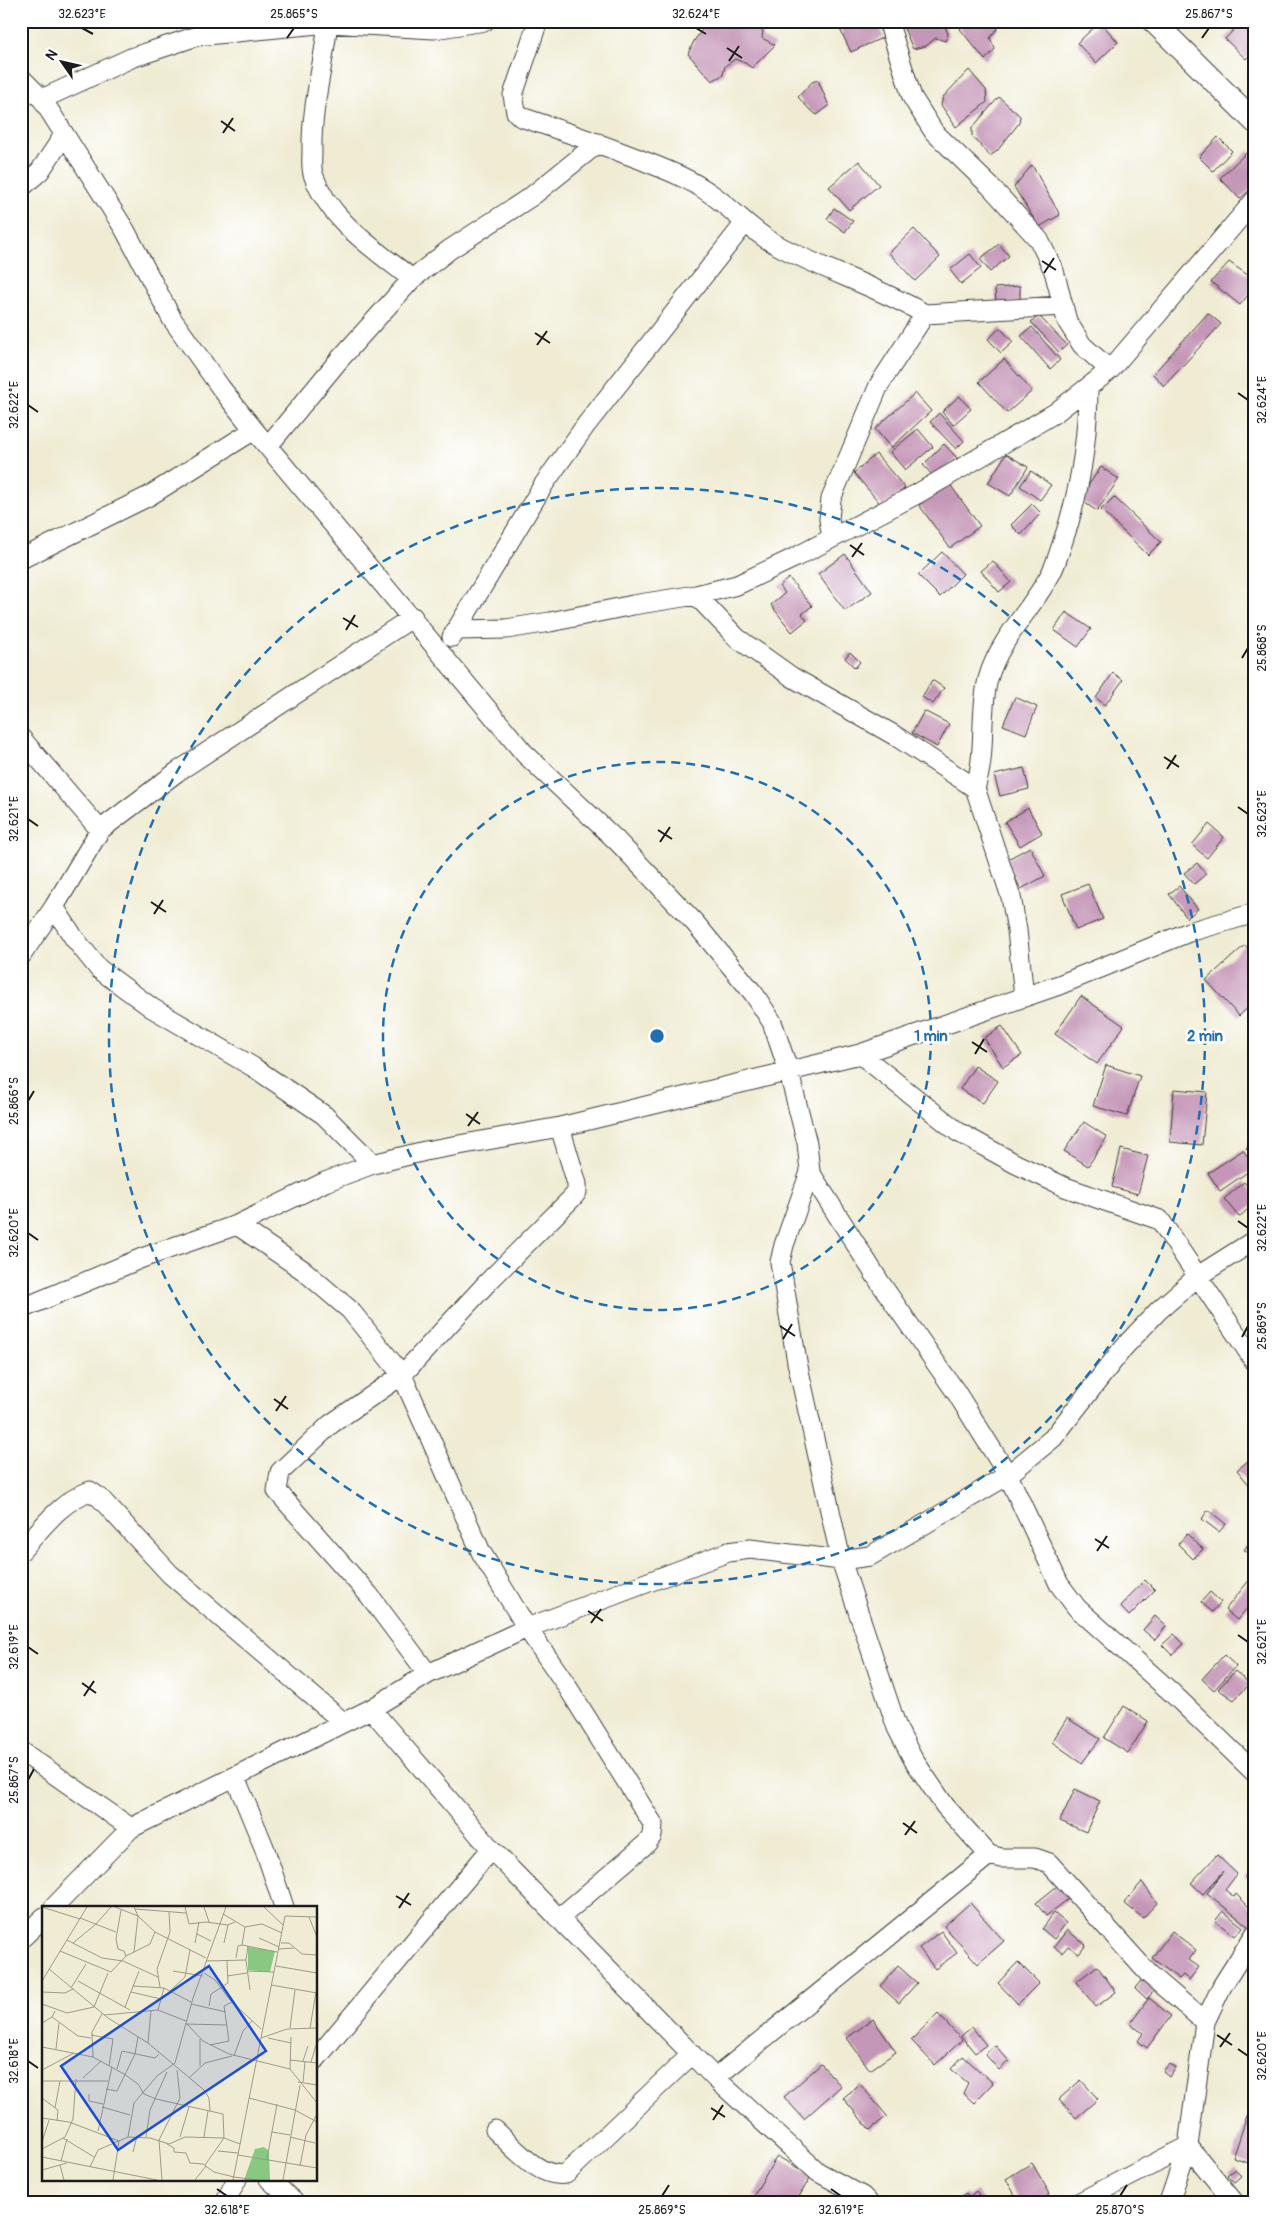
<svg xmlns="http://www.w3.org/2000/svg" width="1276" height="2223" font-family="Pangolin,sans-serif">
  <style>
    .building { fill: #c496b7 }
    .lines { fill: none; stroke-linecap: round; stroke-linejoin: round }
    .minor-casing { stroke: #3c3b38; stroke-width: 21 }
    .tertiary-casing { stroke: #3c3b38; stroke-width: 24 }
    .minor { stroke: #fff; stroke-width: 19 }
    .tertiary { stroke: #fff; stroke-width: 22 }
    .ticks { fill: none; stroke: #1c1c1c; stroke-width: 2 }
    .ring { fill: none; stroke: #1f6fb2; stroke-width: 2.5; stroke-dasharray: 9 6 }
    .inset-road { fill: none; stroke: #9b998a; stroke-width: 1 }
    .view { fill: #1d4ed8; fill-opacity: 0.15; stroke: #1d4ed8; stroke-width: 2.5 }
    .inset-edge { fill: none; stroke: #1c1c1c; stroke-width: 2.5 }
    .centre { fill: #1f6fb2; stroke: #fff; stroke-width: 2.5 }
    .ring-label { font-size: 15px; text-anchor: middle; font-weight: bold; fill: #1f6fb2; stroke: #fff; stroke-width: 5; stroke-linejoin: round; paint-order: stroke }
    .neatline { fill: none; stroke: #1c1c1c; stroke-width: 2 }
    .ticks-label { font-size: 12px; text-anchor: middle; fill: #1c1c1c }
  </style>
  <rect width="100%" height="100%" fill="#fff"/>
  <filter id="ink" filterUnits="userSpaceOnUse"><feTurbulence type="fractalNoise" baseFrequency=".02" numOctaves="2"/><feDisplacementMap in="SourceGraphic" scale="10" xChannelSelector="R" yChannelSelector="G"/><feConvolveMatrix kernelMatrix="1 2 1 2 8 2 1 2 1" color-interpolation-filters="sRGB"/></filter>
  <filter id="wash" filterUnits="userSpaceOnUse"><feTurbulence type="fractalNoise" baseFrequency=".0096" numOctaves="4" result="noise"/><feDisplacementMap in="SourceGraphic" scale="20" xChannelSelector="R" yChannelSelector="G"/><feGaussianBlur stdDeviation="1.12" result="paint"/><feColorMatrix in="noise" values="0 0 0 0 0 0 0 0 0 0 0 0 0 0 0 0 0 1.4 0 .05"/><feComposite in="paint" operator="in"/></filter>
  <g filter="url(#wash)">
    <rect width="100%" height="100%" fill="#f0ecd4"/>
    <g id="blocks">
      <path class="building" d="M708,21H752L763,31L762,38L775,45L752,68L745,63L735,59L725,66L723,75L712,81L688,54L694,41Z
        M836,21H875L884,37L851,52Z
        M910,21H943L948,34L945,41L936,38L926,46L913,49L903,26Z
        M968,21H978L980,24L993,21L998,28L990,38L995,49L985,60L960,29Z
        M1242,21L1255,33V50L1246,59L1225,39Z
        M1100,22L1118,42L1096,63L1077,43Z
        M969,70L986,90L987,102L956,127L941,105L943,97Z
        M818,80L829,106L817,115L809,109L798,97L812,82Z
        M999,97L1020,116L1019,123L997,151L990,156L972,136V128Z
        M1218,137L1232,151L1213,171L1199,157Z
        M1248,151L1255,158V185L1240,199L1220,178Z
        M859,161L879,185L849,210L829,187Z
        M1032,165L1060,215L1039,227L1014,187Z
        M834,208L853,221L845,232L827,219Z
        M914,229L940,257L915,281L889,253Z
        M999,244L1009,256L990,272L980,259Z
        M970,254L981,268L961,284L950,270Z
        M1229,262L1255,280V286L1240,305L1211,282Z
        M1020,286V302L996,303L995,288Z
        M1208,313L1221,324L1164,386L1153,374Z
        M1039,316L1067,345L1059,352L1031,322Z
        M1032,327L1060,360L1050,369L1021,336Z
        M1000,328L1013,342L1001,353L988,339Z
        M1004,359L1032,391L1007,413L979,382Z
        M915,393L931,411L891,448L875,429Z
        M959,396L971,409L953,425L942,412Z
        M939,413L964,441L956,449L930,422Z
        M918,429L933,447L905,470L890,452Z
        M944,444L957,458L936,479L923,465Z
        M876,454L905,488L883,507L854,473Z
        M1006,454L1028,467L1010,496L988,483Z
        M1101,467L1119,479L1097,511L1079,499Z
        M1031,471L1051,485L1040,500L1020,486Z
        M949,483L980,526L950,548L919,505Z
        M1114,497L1161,542L1148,555L1101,510Z
        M1032,504L1041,513L1021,535L1011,525Z
        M942,552L963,574L940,597L918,575Z
        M845,554L872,592L845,611L818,574Z
        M993,561L1011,582L999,592L981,571Z
        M789,578L812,606L802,614L807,620L792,632L771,605L785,593L779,586Z
        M1066,612L1091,629L1078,647L1054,630Z
        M850,652L860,662L855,668L845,658Z
        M1113,673L1123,680L1105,705L1096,698Z
        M932,680L944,688L933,704L922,697Z
        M1015,697L1037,707L1026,734L1003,725Z
        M924,711L949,724L937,747L912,733Z
        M1024,768L1029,789L1000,796L994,775Z
        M1028,808L1042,833L1020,846L1005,822Z
        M1209,824L1224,837L1207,858L1192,845Z
        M1030,847L1045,876L1021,889L1006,860Z
        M1197,863L1206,874L1194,884L1184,873Z
        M1088,884L1103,919L1076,930L1062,894Z
        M1179,886L1198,909L1187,918L1169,894Z
        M1245,945L1255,956V1001L1239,1016L1206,980Z
        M1081,996L1124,1026L1097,1064L1055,1034Z
        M1002,1026L1022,1055L1003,1067L984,1038Z
        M1106,1065L1140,1076L1127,1116L1093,1106Z
        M975,1066L998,1081L983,1103L960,1089Z
        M1174,1089L1207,1092L1202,1145L1170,1142Z
        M1084,1122L1107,1137L1088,1166L1064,1151Z
        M1255,1139V1157L1246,1148Z
        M1121,1149L1148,1156L1138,1194L1112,1187Z
        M1243,1150L1255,1167L1220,1191L1208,1173Z
        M1244,1182L1255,1195V1203L1239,1217L1224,1199Z
        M1255,1455V1492L1237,1470Z
        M1208,1510L1226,1524L1219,1532L1202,1519Z
        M1187,1534L1203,1549L1193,1559L1178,1544Z
        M1252,1539L1255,1541V1557L1244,1550Z
        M1251,1578L1255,1582V1599L1237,1620L1225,1610Z
        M1145,1580L1155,1590L1129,1616L1120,1606Z
        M1210,1592L1221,1602L1212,1612L1201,1602Z
        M1155,1616L1166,1626L1155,1640L1143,1630Z
        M1174,1634L1184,1644L1172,1655L1162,1645Z
        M1224,1655L1236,1666L1214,1690L1202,1679Z
        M1235,1671L1250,1684L1234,1700L1218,1689Z
        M1124,1706L1148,1721L1128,1753L1104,1738Z
        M1067,1718L1100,1739L1082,1763L1052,1742Z
        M1075,1789L1100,1801L1086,1832L1060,1821Z
        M1217,1855L1237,1874L1225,1890L1234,1897L1236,1894L1255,1913V1920L1249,1927L1207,1893L1224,1871L1203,1894L1191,1883Z
        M1255,1860V1883L1245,1877Z
        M1142,1882L1157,1903L1143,1918L1124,1903Z
        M1061,1883L1071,1897L1046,1916L1036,1903Z
        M970,1903L1004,1941L978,1964L944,1926Z
        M1223,1911L1243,1927L1235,1936L1215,1921Z
        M1054,1913L1066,1923L1054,1939L1042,1929Z
        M1067,1930L1086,1945L1079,1954L1068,1946L1062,1953L1054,1947Z
        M941,1931L957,1953L935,1969L919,1948Z
        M1172,1931L1196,1950L1189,1960L1199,1967L1189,1980L1183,1975L1179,1979L1152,1958Z
        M1018,1962L1039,1983L1018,2004L998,1983Z
        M898,1966L917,1983L899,2003L880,1986Z
        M1097,1966L1116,1992L1096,2007L1076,1982Z
        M1145,1976L1157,1987L1147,1999L1135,1988Z
        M1149,1998L1171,2016L1147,2048L1138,2041L1143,2033L1130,2024Z
        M938,2014L962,2040L935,2065L911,2040Z
        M873,2019L896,2052L870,2070L847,2038Z
        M972,2027L986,2045L975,2053L961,2036Z
        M995,2045L1009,2061L999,2070L985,2054Z
        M963,2056L993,2083L974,2103L963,2093L968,2083L951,2069Z
        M821,2064L841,2086L804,2119L784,2097Z
        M1169,2064L1176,2067L1170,2077L1163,2071Z
        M1081,2080L1098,2099L1076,2118L1059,2099Z
        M860,2084L887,2116L870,2130L843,2098Z
        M1247,2116L1255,2119V2165L1233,2158Z
        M777,2156L811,2176L796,2202H766L754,2195Z
        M1032,2163L1050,2194L1037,2202H1019L1006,2179Z
        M1235,2169L1241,2176L1234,2182L1227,2175Z
        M976,2191L984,2202H958L957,2200L966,2193L969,2197Z"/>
    </g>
  </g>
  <g filter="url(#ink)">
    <use href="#blocks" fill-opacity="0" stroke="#3c3b38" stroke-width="1"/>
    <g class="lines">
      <defs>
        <path id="minor" d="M328,21C324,65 311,107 312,151C312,158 311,167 313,174C328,220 376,250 412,279
          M538,21L513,95L516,112L521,117C561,130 600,144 639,159C664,169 689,178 711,194C734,210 752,232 777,245C826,271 878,287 925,314L879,385L831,499L829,519L832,538
          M888,21L912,97L934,132L991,187L1039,240L1054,271L1067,321L1082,345L1110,370
          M21,78L42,99L125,230L172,319L221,388L254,430L524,753L617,841L695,923L754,994L772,1022L788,1069L807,1143L810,1172L784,1245L780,1262L797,1362L841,1560L897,1728L913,1759L945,1806L989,1855L1001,1858H1035L1049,1863L1149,1974L1205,2022
          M42,99L131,58L197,36L328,23L434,29L485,21
          M21,188L40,171L64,135
          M925,314L1063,306
          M268,446L339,360L412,279L449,250L532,196L598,143
          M21,559L149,496L254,430
          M696,595L737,638L792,677L894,735L975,788L1011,897L1017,930L1024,997
          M457,630L506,629L550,622L633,605L696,595L737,585L794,558L917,494L1055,413L1110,370L1255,200
          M452,637L544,484L586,425L745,223
          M21,738L100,830L177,772L413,617
          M975,788C987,754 979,715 988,679C999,640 1031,610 1050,575C1055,567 1058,556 1061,547C1079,496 1088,440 1088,387
          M54,907L74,938L99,969L152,1008L253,1067L324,1115L373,1164
          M21,956L54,907L100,830
          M860,1054L958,1132L1016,1164L1065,1187L1160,1220L1255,1362
          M810,1172L881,1284L956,1392L1008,1475L1059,1584L1077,1608L1171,1692L1255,1773
          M237,1225L303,1270L350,1310L402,1375L481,1552L527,1628L565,1683L653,1824L652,1836L647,1843L558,1919
          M21,1309L142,1258L237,1225L325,1182L373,1164L425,1151L560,1127L860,1054L1059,985L1189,932L1255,913
          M21,1551C42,1528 60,1502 90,1491L100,1498L170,1574L343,1722
          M428,1674L369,1595L277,1491L280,1472L331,1424L402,1375L487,1283L573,1197L577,1192V1184L560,1127
          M371,1709L491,1849L715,2078L818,2172L862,2196L868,2202
          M21,1751L131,1828
          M235,1777L264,1847L284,1907
          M54,1907L131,1828L371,1709L428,1674L527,1628L728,1552L750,1549L841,1560L870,1556L925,1524L1008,1475L1053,1438L1124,1347L1159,1310L1198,1276L1255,1240
          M21,1939L44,1917
          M316,2059L491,1849
          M715,2078L989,1855
          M495,2130C514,2147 539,2179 566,2174L692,2054
          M269,2179L294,2202
          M225,2202L237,2179
          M1080,2202L1188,2146L1234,2202
          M1169,2202L1188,2146L1205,2022L1222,1986L1255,1934"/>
        <path id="tertiary" d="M1153,21L1255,122"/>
      </defs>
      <use href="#minor" class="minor-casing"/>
      <use href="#tertiary" class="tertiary-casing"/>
      <use href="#minor" class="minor"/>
      <use href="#tertiary" class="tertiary"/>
    </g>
  </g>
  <path class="ticks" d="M82,28L93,34M696,28L706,34M287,38L294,28M1202,38L1209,28M727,48L742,58M729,61L739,46M221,121L235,131M223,133L233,118M1042,261L1056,270M1044,273L1054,258M535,333L550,343M537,345L547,331M1238,393L1248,400M28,405L38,412M850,545L864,555M852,557L862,543M343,618L358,627M346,630L355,615M1242,658L1248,648M1164,757L1179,767M1167,769L1176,755M1238,807L1248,814M28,819L38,826M658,830L672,839M660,842L670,827M151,902L166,912M154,914L163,900M972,1042L987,1052M975,1054L984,1039M28,1101L34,1091M466,1114L480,1124M468,1126L478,1112M1238,1221L1248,1228M28,1233L38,1240M780,1326L795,1336M1242,1337L1248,1326M783,1339L792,1324M274,1399L288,1409M276,1411L286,1396M1095,1539L1109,1548M1097,1551L1107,1536M588,1611L603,1621M591,1623L601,1609M1238,1635L1248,1642M28,1647L38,1654M82,1683L96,1693M84,1696L94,1681M28,1780L34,1769M903,1823L917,1833M905,1835L915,1821M396,1896L411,1905M399,1908L409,1893M1217,2035L1232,2045M1220,2047L1230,2033M1238,2049L1248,2056M28,2061L38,2068M711,2108L725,2117M713,2120L723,2105M217,2189L227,2196M831,2189L841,2196M662,2196L669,2185M1120,2196L1127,2185"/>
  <g class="ring">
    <circle cx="657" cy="1036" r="274"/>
    <circle cx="657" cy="1036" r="548"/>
  </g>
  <g transform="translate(42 1906)">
    <rect width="275" height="275" fill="#f0ecd4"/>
    <path d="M206,41L233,45L228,66L206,64ZM222,241L227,245L228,274H202L213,243Z" fill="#88c880"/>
    <path class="inset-road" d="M0,1L38,13M73,1L96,10L92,46M92,1L96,10L113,26L164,52M143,1L147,18L164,16L186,19L193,16M162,1L167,16M222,1L241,19M93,3L144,7M79,4L74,33L76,43L82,45L84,50M181,8L203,21L220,18L240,27M267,11L275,31M38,12L74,26M155,28L169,35M217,32L237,41M25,34L60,52L81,55L116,71M31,37L54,18L69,1M153,37L157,16M182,37L186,19M239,37H247L260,48L275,49M200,39L235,46M206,40L204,54L208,84M237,43L252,42M18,45L69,66L84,50L108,38L113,26M194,52L196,40L200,39L203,21M164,55L204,54M234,60L275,67M7,63L66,112L106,137L162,184L167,192L168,205M131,65L161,70M205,65L232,66M162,67L173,74L188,94L219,123M185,70L205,67M0,75L45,1M36,75L88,104M229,79L275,87M91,80L122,82L149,96M118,81L115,63L128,26L127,6M29,82L44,58M122,82L116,104L144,115M128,85L143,71L148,44M0,86L23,87L31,83M89,86L119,93M0,98L25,107L52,101L66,67M149,98L184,106M167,100L169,88L186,77L185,55M83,101L97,65M62,109L116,104M10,111L36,130L49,132M0,117L10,111L13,105M144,118L185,119M145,118L161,135L187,148L248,163M248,122L253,84M268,122L274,86M49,129L71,133L67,160M249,131L248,163L275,197M219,132L245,123L275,122M226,132L249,137M106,137L109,104M168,139L187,135L182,100L190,96M0,141L51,151L82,168L96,178L102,188L114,193L181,208L182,232L198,238M14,143L17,117M192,150L201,125L210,115M51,151L50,126L60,108M248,154L275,157M261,155L266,140M269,156L275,136M158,160V133M75,163L80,145L113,152L117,148M0,164L32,147M41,172L59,155M147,172L163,157L190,150M0,175H66M256,176L275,179M261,176L263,156M64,183L75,185L93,148L96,131M47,188V195L61,198M0,192L16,204L15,215M207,192L253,204L275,216M60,201L88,209M13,202L18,175M0,212L27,216L77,235L71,274M56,225L70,161M230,226L248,229M86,231L92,197L115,170L133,157L151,92L184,1M104,231L108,204L125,166M138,231L147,201M162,231L166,205M248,231L273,237M21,232L52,251M0,236L7,214M125,238L132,242V246L144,247L148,257L161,258L172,266L192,271M0,243L23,231L31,213L34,173M176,245L196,247M91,246L95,230M196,249L275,262M0,251L115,274M225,253L235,198M19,255L25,233M18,259L22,274M163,259L182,232M258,260L264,229L275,208M48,261L56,244L86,231L108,232L127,238L143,231L182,232M0,264L25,257M192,271L215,274M120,274L117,234L138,192L135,164M153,274L164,260M191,274L243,10L275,11M241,274L258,179"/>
    <path class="view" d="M167,60L224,145L76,244L19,160Z"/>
    <rect width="275" height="275" class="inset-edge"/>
  </g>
  <circle cx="657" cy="1036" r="8" class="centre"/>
  <g class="ring-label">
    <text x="931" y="1041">1 min</text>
    <text x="1205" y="1041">2 min</text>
  </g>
  <rect width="1276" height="2223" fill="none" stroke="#fff" stroke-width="55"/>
  <g transform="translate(62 62) rotate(304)" stroke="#ffffff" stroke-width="4" paint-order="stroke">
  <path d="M0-4L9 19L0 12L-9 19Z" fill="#1c1c1c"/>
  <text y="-8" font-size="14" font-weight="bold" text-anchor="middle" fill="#1c1c1c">N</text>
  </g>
  <rect x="28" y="28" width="1220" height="2168" class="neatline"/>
  <g class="ticks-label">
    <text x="82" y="18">32.623°E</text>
    <text x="294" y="18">25.865°S</text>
    <text x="696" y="18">32.624°E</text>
    <text x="1209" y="18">25.867°S</text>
    <text transform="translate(1262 400) rotate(-90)" y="4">32.624°E</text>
    <text transform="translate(14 405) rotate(-90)" y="4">32.622°E</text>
    <text transform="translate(1262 648) rotate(-90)" y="4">25.868°S</text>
    <text transform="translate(1262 814) rotate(-90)" y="4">32.623°E</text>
    <text transform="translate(14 819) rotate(-90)" y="4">32.621°E</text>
    <text transform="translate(14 1101) rotate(-90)" y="4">25.866°S</text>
    <text transform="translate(1262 1228) rotate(-90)" y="4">32.622°E</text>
    <text transform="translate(14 1233) rotate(-90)" y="4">32.620°E</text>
    <text transform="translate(1262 1326) rotate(-90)" y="4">25.869°S</text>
    <text transform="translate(1262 1642) rotate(-90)" y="4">32.621°E</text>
    <text transform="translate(14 1647) rotate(-90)" y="4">32.619°E</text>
    <text transform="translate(14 1780) rotate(-90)" y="4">25.867°S</text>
    <text transform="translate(1262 2056) rotate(-90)" y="4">32.620°E</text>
    <text transform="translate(14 2061) rotate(-90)" y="4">32.618°E</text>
    <text x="227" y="2214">32.618°E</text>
    <text x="662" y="2214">25.869°S</text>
    <text x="841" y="2214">32.619°E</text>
    <text x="1120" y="2214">25.870°S</text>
  </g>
</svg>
